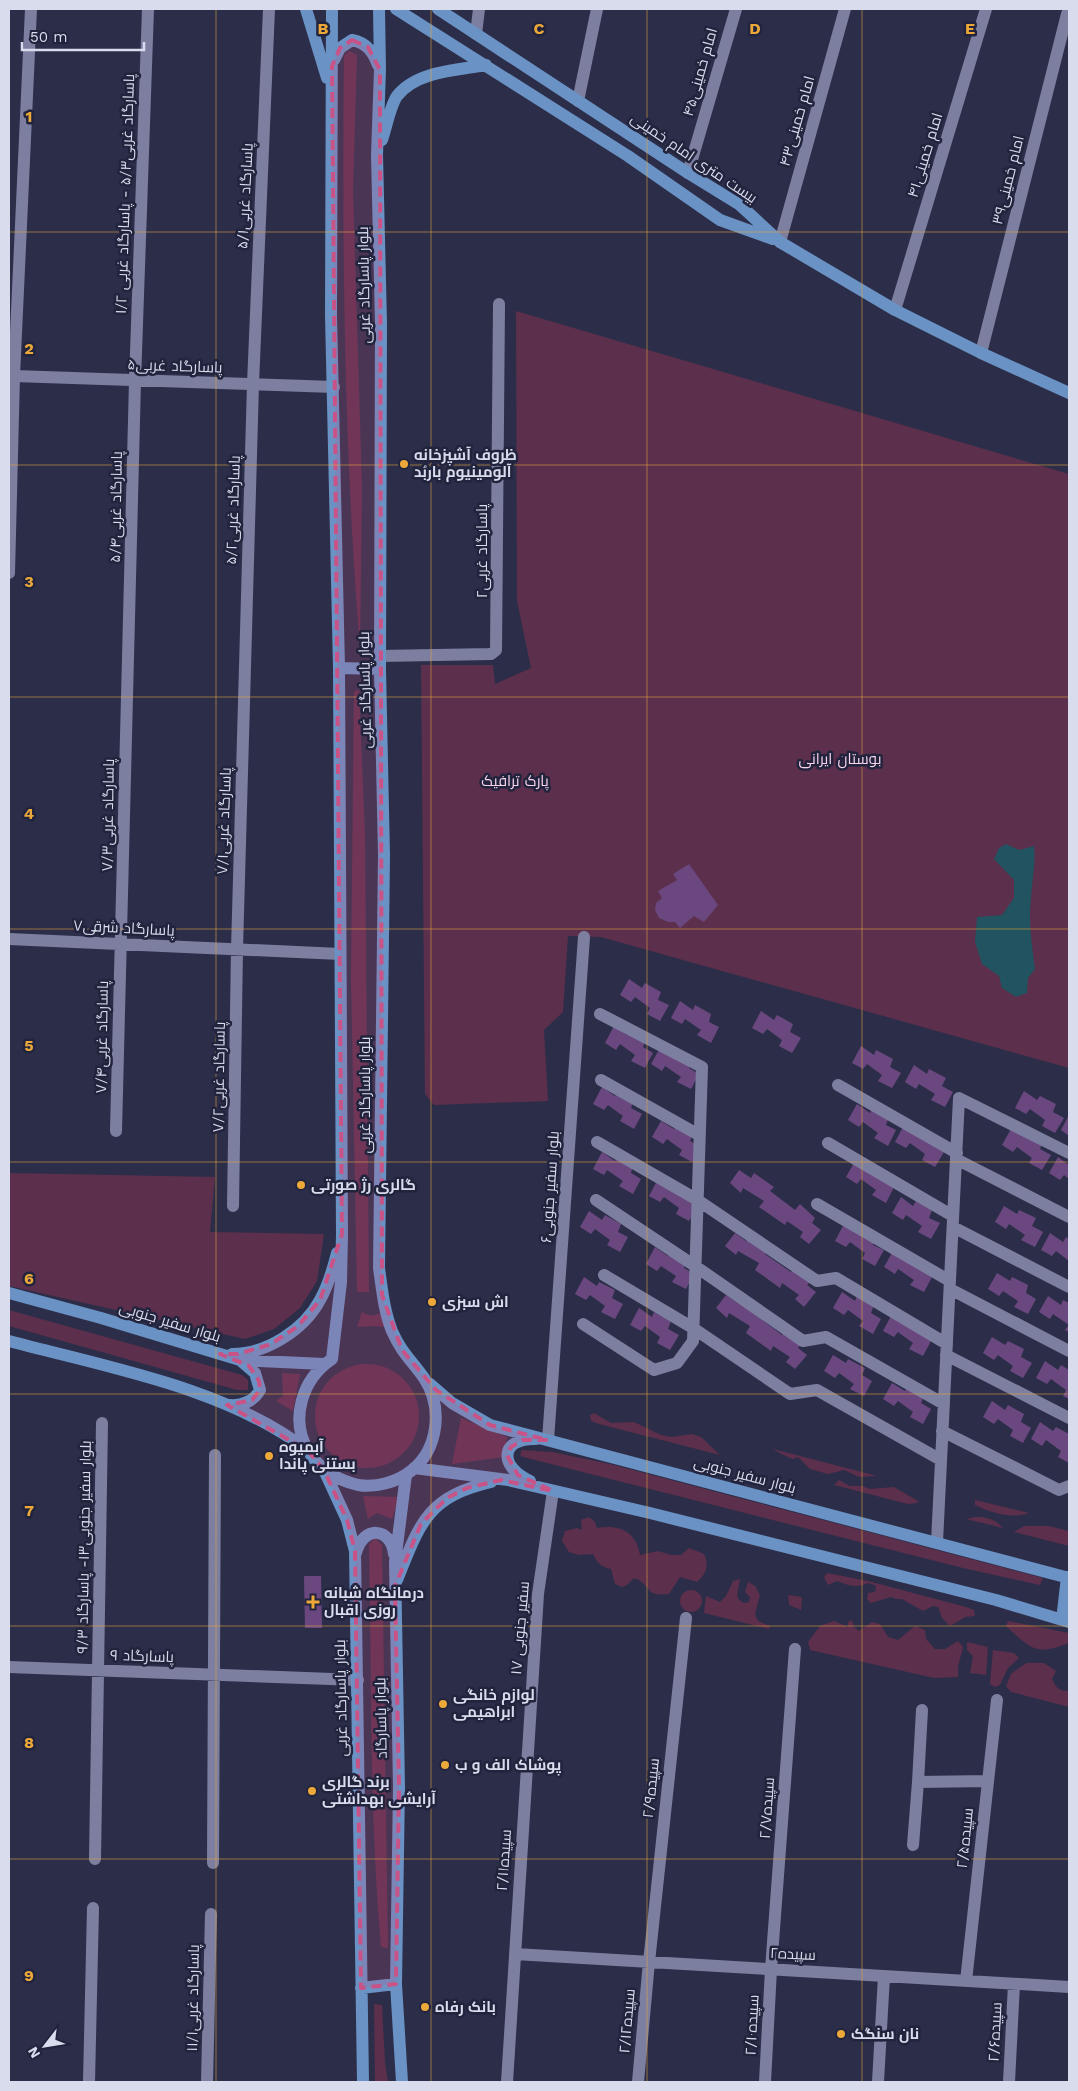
<svg xmlns="http://www.w3.org/2000/svg" width="1078" height="2091" font-family="'Work Sans',Cairo,sans-serif">
  <style>
    .green { fill: #5c2f4c }
    .water { fill: #225360 }
    .building { fill: #6a487f }
    .lines { fill: none; stroke-linecap: round; stroke-linejoin: round }
    .minor { stroke: #7c7f9f; stroke-width: 12 }
    .major { stroke: #6a92c5; stroke-width: 12 }
    .marked { fill: #c95387; fill-opacity: 0.2; stroke: #c95387; stroke-width: 4; stroke-dasharray: 10 6; stroke-linejoin: round }
    .grid { fill: none; stroke: #eca93a; stroke-width: 1; stroke-opacity: 0.55 }
    .poi-dot { fill: #eca93a; stroke: #22243e; stroke-width: 2 }
    .labels { text-anchor: middle; dominant-baseline: central; stroke-width: 5; stroke-linejoin: round; paint-order: stroke }
    .street-label { font-size: 15px; fill: #d9dced; stroke: #22243e }
    .poi-label { font-size: 15px; font-weight: bold; fill: #d9dced; stroke: #22243e; text-anchor: start }
    .park-label { font-size: 15px; fill: #f8d3e9; stroke: #22243e }
    .grid-label { font-size: 16px; text-anchor: middle; font-weight: bold; fill: #eca93a; stroke: #22243e; stroke-width: 5; stroke-linejoin: round; paint-order: stroke }
  </style>
  <rect width="100%" height="100%" fill="#2c2e49"/>
  <path class="green" d="M349,51L357,55L353,190L362,487L360,648C344,451 342,254 344,56Z
    M516,311L1069,474V1068L601,937L568,936L563,1012L544,1030L548,1101L434,1105L425,1094L421,665H493L495,684L531,668L517,601Z
    M359,690L365,834L369,1292H357L351,977L354,691Z
    M9,1173L215,1177L210,1232L324,1234L317,1281L300,1308L274,1329L245,1339L9,1286Z
    M9,1310L242,1375L248,1380V1390H237L9,1326Z
    M362,1312C370,1317 374,1316 383,1312L386,1327L372,1326L357,1327Z
    M315 1416a52 52 0 1 1 104 0a52 52 0 1 1-104 0Z
    M282,1373L300,1374L293,1411L276,1401L283,1396Z
    M594,1413L611,1423L634,1422L661,1435L672,1437L692,1434L701,1437L720,1455L599,1424L591,1421L590,1415Z
    M461,1418L507,1437L504,1457L452,1464Z
    M773,1449L877,1476L859,1477L844,1470L828,1474L810,1469L798,1457L793,1459C790,1458 775,1451 773,1449Z
    M522,1450L552,1452L610,1464L1043,1578L1040,1585L963,1568L523,1457L520,1455Z
    M839,1480L850,1486H862L870,1489L894,1487L918,1501L917,1503L908,1504L834,1485Z
    M363,1496L399,1497L392,1519L377,1513L368,1519Z
    M975,1500L1029,1513C1012,1519 991,1513 975,1505Z
    M589,1517L595,1522L597,1528C619,1524 636,1531 640,1555L658,1551L671,1555H681L689,1548L704,1554C709,1566 707,1573 697,1582L680,1577L669,1594C643,1597 653,1585 634,1578L627,1585L622,1587L615,1584L611,1569C601,1567 597,1563 593,1554L579,1555L569,1552L562,1541L565,1531L577,1528L582,1530L581,1520Z
    M976,1517C988,1517 995,1519 1003,1528L966,1519Z
    M1024,1526H1048L1069,1531V1546L1014,1532Z
    M375,1538L382,1545L388,1948L381,1947C369,1813 372,1678 369,1544Z
    M827,1573L868,1581L966,1607L974,1610L975,1616L965,1617L950,1626L942,1618L938,1607L933,1606L923,1611L902,1599H896L891,1597L871,1603L867,1599L868,1593L875,1592L876,1586L869,1583C857,1588 849,1586 837,1581L828,1585L824,1577Z
    M740,1579L737,1595L739,1600L744,1603L749,1602L750,1597L745,1592L748,1582L755,1586L760,1595L755,1614L758,1621L770,1626L769,1629L704,1613L706,1596L720,1602L726,1596L733,1581Z
    M680 1601a11 11 0 1 1 22 0a11 11 0 1 1-22 0Z
    M788,1595L802,1597L801,1610L789,1605Z
    M852,1620L854,1627L859,1631L872,1622L880,1624L888,1637L898,1640L915,1626L925,1630L926,1639L935,1649H945L958,1641L963,1647L958,1667V1677L934,1678L810,1650L808,1642L820,1626L834,1621L848,1627V1622Z
    M1008,1621L1069,1633V1643C1036,1656 1031,1649 1006,1626Z
    M967,1642L988,1647L986,1675L970,1673L973,1656L967,1650Z
    M993,1650L1014,1653L1019,1658L1008,1668L1000,1685L995,1687L990,1684Z
    M1026,1663H1044L1056,1671L1052,1679C1056,1688 1059,1691 1069,1691V1707L1011,1692L1006,1686L1011,1674Z
    M374,2004L382,2005L385,2062L388,2082H375Z"/>
  <path class="water" d="M1006,844L1019,850L1034,846C1036,864 1032,880 1031,898C1028,922 1032,945 1035,969L1028,978L1027,993L1016,997L1002,988L999,976L982,964L975,942L977,917L1002,915L1014,898V880L994,859L999,848Z"/>
  <path class="building" d="M689,864L718,905L704,922L694,916L680,928L675,922H668L659,918L655,910L656,903L662,898L658,891L677,880L673,874Z
    M629,979L642,988L645,983L661,992L658,1000L669,1005L660,1021L647,1014L650,1008L635,997L631,1002L620,995Z
    M680,1001L693,1010L695,1005L711,1014L709,1022L719,1027L711,1043L697,1035L701,1030L685,1019L682,1024L671,1018Z
    M761,1011L774,1020L777,1015L793,1024L790,1032L801,1038L792,1053L779,1046L782,1040L767,1029L763,1034L752,1028Z
    M614,1026L627,1035L630,1031L646,1039L643,1047L653,1053L645,1068L631,1061L635,1055L620,1044L616,1050L605,1043Z
    M861,1046L874,1055L876,1050L893,1059L890,1067L901,1073L892,1088L878,1081L882,1075L867,1064L863,1069L852,1063Z
    M660,1048L691,1061L689,1068L699,1074L691,1089L677,1082L681,1077L665,1066L662,1071L651,1064Z
    M914,1065L927,1074L929,1069L946,1078L942,1086L953,1092L945,1107L931,1100L935,1094L919,1084L916,1089L905,1082Z
    M602,1087L615,1096L618,1091L634,1100L631,1108L642,1114L634,1129L620,1121L623,1116L608,1105L604,1110L593,1104Z
    M1024,1091L1037,1100L1040,1096L1056,1104L1053,1112L1064,1118L1055,1133L1042,1126L1045,1120L1030,1109L1026,1114L1015,1108Z
    M857,1104L870,1113L872,1108L889,1117L886,1125L896,1130L888,1146L874,1138L878,1133L863,1122L859,1127L848,1120Z
    M1069,1115V1136L1061,1130Z
    M661,1121L674,1129L677,1125L693,1134L690,1141L701,1147L692,1162L679,1155L682,1150L667,1139L663,1144L652,1137Z
    M904,1125L944,1152L935,1167L922,1160L925,1154L910,1143L906,1148L895,1142Z
    M1011,1129L1043,1141L1040,1149L1051,1155L1042,1170L1029,1163L1032,1158L1017,1147L1013,1152L1002,1145Z
    M602,1152L615,1161L617,1156L633,1165L631,1173L641,1179L633,1194L619,1186L623,1181L607,1170L604,1175L593,1169Z
    M1058,1157L1069,1165V1179L1064,1175L1060,1180L1049,1173Z
    M855,1161L894,1187L886,1203L872,1195L876,1190L861,1179L857,1184L846,1177Z
    M739,1170L751,1178L754,1173L774,1187L770,1191L795,1210L800,1204L815,1218L812,1223L821,1230L809,1244L800,1237L803,1232L787,1221L785,1225L759,1207L764,1201L743,1188L741,1193L730,1183Z
    M658,1179L698,1206L689,1221L676,1214L679,1208L664,1197L660,1202L649,1196Z
    M901,1197L913,1206L916,1201L932,1210L929,1218L940,1223L931,1239L918,1232L922,1226L906,1215L903,1220L892,1213Z
    M1004,1206L1017,1214L1019,1210L1036,1218L1032,1226L1043,1232L1035,1247L1021,1240L1025,1235L1009,1224L1006,1229L995,1222Z
    M589,1211L602,1220L605,1215L621,1224L618,1232L628,1237L620,1252L607,1245L610,1240L595,1229L591,1234L580,1227Z
    M844,1224L876,1237L873,1245L884,1250L875,1266L862,1259L865,1253L850,1242L846,1247L835,1241Z
    M735,1233L746,1241L750,1236L769,1249L765,1254L791,1272L795,1267L811,1281L807,1285L816,1292L804,1307L795,1299L799,1295L782,1283L780,1288L755,1270L759,1263L738,1251L736,1255L725,1246Z
    M1050,1233L1063,1242L1066,1237L1069,1239V1261L1056,1251L1052,1256L1041,1250Z
    M655,1247L668,1256L671,1251L687,1260L684,1268L694,1274L686,1289L672,1282L676,1276L661,1266L657,1271L646,1264Z
    M893,1251L932,1277L924,1292L910,1285L914,1280L898,1269L895,1274L884,1267Z
    M997,1273L1010,1281L1012,1277L1028,1285L1026,1293L1036,1299L1028,1314L1014,1307L1018,1301L1003,1291L999,1296L988,1289Z
    M584,1277L597,1286L599,1282L615,1290L612,1298L623,1304L615,1319L601,1312L605,1306L590,1295L586,1300L575,1294Z
    M842,1292L855,1301L857,1296L874,1305L871,1313L881,1319L873,1334L859,1326L863,1321L848,1310L844,1315L833,1308Z
    M726,1295L738,1303L741,1299L757,1316L782,1335L786,1329L802,1343L798,1348L807,1355L795,1369L786,1362L790,1357L773,1346L771,1351L746,1333L750,1326L729,1313L727,1318L716,1308Z
    M1048,1296L1061,1305L1063,1300L1069,1303V1332L1065,1330L1069,1325L1053,1314L1050,1319L1039,1312Z
    M639,1308L652,1317L654,1312L671,1321L668,1329L679,1335L670,1350L657,1343L660,1337L645,1326L641,1331L630,1325Z
    M892,1314L931,1341L923,1356L909,1349L913,1343L898,1332L894,1337L883,1331Z
    M992,1337L1005,1345L1008,1341L1024,1349L1021,1357L1032,1363L1023,1378L1010,1371L1013,1366L998,1355L994,1360L983,1353Z
    M833,1355L846,1363L848,1359L865,1368L862,1375L872,1381L864,1396L850,1389L854,1384L839,1373L835,1378L824,1371Z
    M1045,1361L1058,1370L1061,1365L1069,1370V1399L1063,1396L1066,1390L1051,1379L1047,1384L1036,1378Z
    M892,1383L905,1391L908,1387L924,1396L921,1403L931,1409L923,1424L910,1417L913,1412L898,1401L894,1406L883,1399Z
    M992,1401L1005,1410L1008,1405L1024,1414L1021,1422L1031,1428L1023,1443L1010,1436L1013,1430L998,1419L994,1424L983,1417Z
    M1040,1422L1053,1431L1056,1427L1069,1434V1463L1058,1457L1061,1451L1046,1440L1042,1446L1031,1439Z
    M304,1576H321L322,1628H305Z"/>
  <g class="lines">
    <path class="minor" d="M476,34L479,9
      M578,101L597,9
      M688,173L736,9
      M780,242L845,9
      M895,310L986,9
      M981,353L1067,14
      M14,376L334,387
      M9,573L14,376L31,9
      M380,656L491,654L496,650L499,304
      M9,939L340,954
      M601,1080L699,1135
      M838,1085L957,1153
      M116,1131L135,381L148,9
      M597,1142L696,1199L817,1281L836,1278L947,1344
      M828,1143L953,1216
      M956,1159L1069,1217
      M596,1200L695,1266L803,1341L826,1337L944,1404
      M817,1204L950,1281
      M233,1206L237,949L253,384L269,9
      M953,1227L1069,1287
      M604,1275L693,1328L790,1394L817,1390L941,1460
      M950,1289L1069,1351
      M583,1324L654,1370L677,1363L693,1341L702,1067L600,1014
      M946,1355L1069,1418
      M942,1431L1059,1490L1069,1486
      M548,1440L584,937
      M937,1542L959,1098L1069,1153
      M9,1667L358,1680
      M918,1782L988,1781
      M913,1845L918,1782L922,1710
      M95,1859L102,1423
      M213,1863L215,1455
      M515,1954L1069,1987
      M966,1981L997,1700
      M89,2082L93,1908
      M207,2082L211,1914
      M507,2082L538,1594L553,1491
      M638,2082L649,1962L686,1618
      M765,2082L771,1969L795,1649
      M878,2082L884,1976
      M1009,2082L1014,1984"/>
    <path class="major" d="M306,9L327,78
      M332,9L331,315L339,668L342,1234L341,1282L332,1359C302,1379 289,1420 309,1452C320,1470 337,1480 358,1485C376,1488 397,1482 411,1471C439,1449 443,1407 424,1378C412,1361 401,1352 392,1331C384,1311 382,1289 379,1268L384,855L380,669L381,323L377,155L380,70L379,9
      M396,9L628,156L720,220L773,239
      M438,9L688,173L740,205L780,242L895,310L981,353L1069,393
      M334,60L340,48L352,40C367,43 373,52 378,65
      M382,140C386,129 390,106 397,96C416,71 458,70 486,65
      M339,668L380,669
      M9,1293L101,1318L240,1360L324,1364
      M9,1341C106,1367 227,1388 307,1450
      M232,1354C266,1354 304,1330 320,1300C328,1286 333,1269 337,1253
      M430,1384L452,1403L490,1425L1069,1578
      M230,1405C242,1406 254,1401 260,1390L255,1373L240,1360
      M414,1468L508,1480L650,1513L996,1600L1069,1622
      M324,1470L347,1520L355,1551L363,2082
      M530,1481C499,1467 499,1438 536,1439
      M356,1553C363,1525 391,1527 394,1554
      M397,1580C420,1523 427,1497 491,1482
      M1062,1620L1067,1577
      M361,1988L396,1984
      M402,2082L396,1984L399,1787L395,1562L406,1475"/>
  </g>
  <path class="marked" d="M352,40L368,47L380,70L382,1295L402,1350L436,1390L490,1425L548,1440H523L511,1447L507,1455L518,1475L553,1491L501,1480L467,1488L447,1498L421,1524L395,1586L399,1787L396,1984L361,1988L355,1551L347,1520L324,1470L307,1450L227,1405L252,1400L260,1390L259,1381L249,1366L220,1354H238L271,1344L298,1326L320,1300L342,1234L332,66L340,48Z"/>
  <path class="grid" d="M216,9V2082M431,9V2082M647,9V2082M862,9V2082M9,232H1069M9,465H1069M9,697H1069M9,929H1069M9,1162H1069M9,1394H1069M9,1626H1069M9,1859H1069"/>
  <g class="poi-dot">
    <circle cx="404" cy="464" r="5"/>
    <circle cx="301" cy="1185" r="5"/>
    <circle cx="432" cy="1302" r="5"/>
    <circle cx="269" cy="1456" r="5"/>
    <path d="M310.5 1594.5h5v5h5v5h-5v5h-5v-5h-5v-5h5z"/>
    <circle cx="443" cy="1704" r="5"/>
    <circle cx="445" cy="1765" r="5"/>
    <circle cx="312" cy="1791" r="5"/>
    <circle cx="425" cy="2007" r="5"/>
    <circle cx="841" cy="2034" r="5"/>
  </g>
  <g class="labels">
    <g class="street-label">
      <text transform="translate(700 72) rotate(-74)">امام خمینی۴۵</text>
      <text transform="translate(797 121) rotate(-74)">امام خمینی۴۳</text>
      <text transform="translate(925 155) rotate(-73)">امام خمینی۴۱</text>
      <text transform="translate(694 158) rotate(34)">بیست متری امام خمینی</text>
      <text transform="translate(1008 180) rotate(-76)">امام خمینی۳۹</text>
      <text transform="translate(125 194) rotate(-88)">پاسارگاد غربی۵/۳ - پاسارگاد غربی ۱/۲</text>
      <text transform="translate(245 196) rotate(-87)">پاسارگاد غربی۵/۱</text>
      <text transform="translate(364 285) rotate(-91)">بلوار پاسارگاد غربی</text>
      <text transform="translate(175 366) rotate(2)">پاسارگاد غربی۵</text>
      <text transform="translate(116 507) rotate(-89)">پاسارگاد غربی۵/۴</text>
      <text transform="translate(233 510) rotate(-88)">پاسارگاد غربی۵/۲</text>
      <text transform="translate(482 551) rotate(-90)">پاسارگاد غربی۲</text>
      <text transform="translate(365 690) rotate(-91)">بلوار پاسارگاد غربی</text>
      <text transform="translate(108 815) rotate(-89)">پاسارگاد غربی۷/۳</text>
      <text transform="translate(224 821) rotate(-88)">پاسارگاد غربی۷/۱</text>
      <text transform="translate(124 928) rotate(3)">پاسارگاد شرقی۷</text>
      <text transform="translate(102 1037) rotate(-89)">پاسارگاد غربی۷/۴</text>
      <text transform="translate(219 1077) rotate(-89)">پاسارگاد غربی۷/۲</text>
      <text transform="translate(365 1095) rotate(-90)">بلوار پاسارگاد غربی</text>
      <text transform="translate(550 1187) rotate(-86)">بلوار سفیر جنوبی۶</text>
      <text transform="translate(170 1322) rotate(17)">بلوار سفیر جنوبی</text>
      <text transform="translate(745 1475) rotate(15)">بلوار سفیر جنوبی</text>
      <text transform="translate(84 1547) rotate(-89)">بلوار سفیر جنوبی۱۳- پاسارگاد ۹/۳</text>
      <text transform="translate(520 1628) rotate(-85)">سفیر جنوبی ۱۷</text>
      <text transform="translate(142 1656) rotate(2)">پاسارگاد ۹</text>
      <text transform="translate(341 1698) rotate(-91)">بلوار پاسارگاد غربی</text>
      <text transform="translate(381 1718) rotate(-91)">بلوار پاسارگاد</text>
      <text transform="translate(651 1788) rotate(-84)">سپیده۲/۹</text>
      <text transform="translate(767 1808) rotate(-86)">سپیده۲/۷</text>
      <text transform="translate(965 1838) rotate(-84)">سپیده۲/۵</text>
      <text transform="translate(504 1860) rotate(-86)">سپیده۲/۱۱</text>
      <text transform="translate(793 1954) rotate(3)">سپیده۲</text>
      <text transform="translate(193 1998) rotate(-89)">پاسارگاد غربی۱۱/۱</text>
      <text transform="translate(627 2021) rotate(-85)">سپیده۲/۱۲</text>
      <text transform="translate(752 2025) rotate(-87)">سپیده۲/۱۰</text>
      <text transform="translate(995 2032) rotate(-87)">سپیده۲/۶</text>
    </g>
    <g class="poi-label">
      <text x="414" y="455">ظروف آشپزخانه<tspan x="414" dy="17">آلومینیوم باربُد</tspan></text>
      <text x="311" y="1185">گالری رژ صورتی</text>
      <text x="442" y="1302">اش سبزی</text>
      <text x="279" y="1447">آبمیوه<tspan x="279" dy="17">بستنی پاندا</tspan></text>
      <text x="324" y="1593">درمانگاه شبانه<tspan x="324" dy="17">روزی اقبال</tspan></text>
      <text x="453" y="1695">لوازم خانگی<tspan x="453" dy="17">ابراهیمی</tspan></text>
      <text x="455" y="1765">پوشاک الف و ب</text>
      <text x="322" y="1782">برند گالری<tspan x="322" dy="17">آرایشی بهداشتی</tspan></text>
      <text x="435" y="2007">بانک رفاه</text>
      <text x="851" y="2034">نان سنگک</text>
    </g>
    <g class="park-label">
      <text x="840" y="759">بوستان ایرانی</text>
      <text x="515" y="781">پارک ترافیک</text>
    </g>
  </g>
  <g class="grid-label">
    <text x="323" y="34">B</text>
    <text x="539" y="34">C</text>
    <text x="755" y="34">D</text>
    <text x="970" y="34">E</text>
    <text x="29" y="122">1</text>
    <text x="29" y="354">2</text>
    <text x="29" y="587">3</text>
    <text x="29" y="819">4</text>
    <text x="29" y="1051">5</text>
    <text x="29" y="1284">6</text>
    <text x="29" y="1516">7</text>
    <text x="29" y="1748">8</text>
    <text x="29" y="1981">9</text>
  </g>
  <rect width="1078" height="2091" fill="none" stroke="#d9dced" stroke-width="20"/>
  <g transform="translate(45 2046) rotate(239)" stroke="#22243e" stroke-width="4" paint-order="stroke">
  <path d="M0-4L9 19L0 12L-9 19Z" fill="#d9dced"/>
  <text y="-8" font-size="14" font-weight="bold" text-anchor="middle" fill="#d9dced">N</text>
  </g>
  <path d="M22 42v8h122v-8" fill="none" stroke="#d9dced" stroke-width="2.5"/>
  <text x="30" y="42" font-size="15" fill="#d9dced" stroke="#22243e" stroke-width="4" paint-order="stroke">50 m</text>
</svg>
